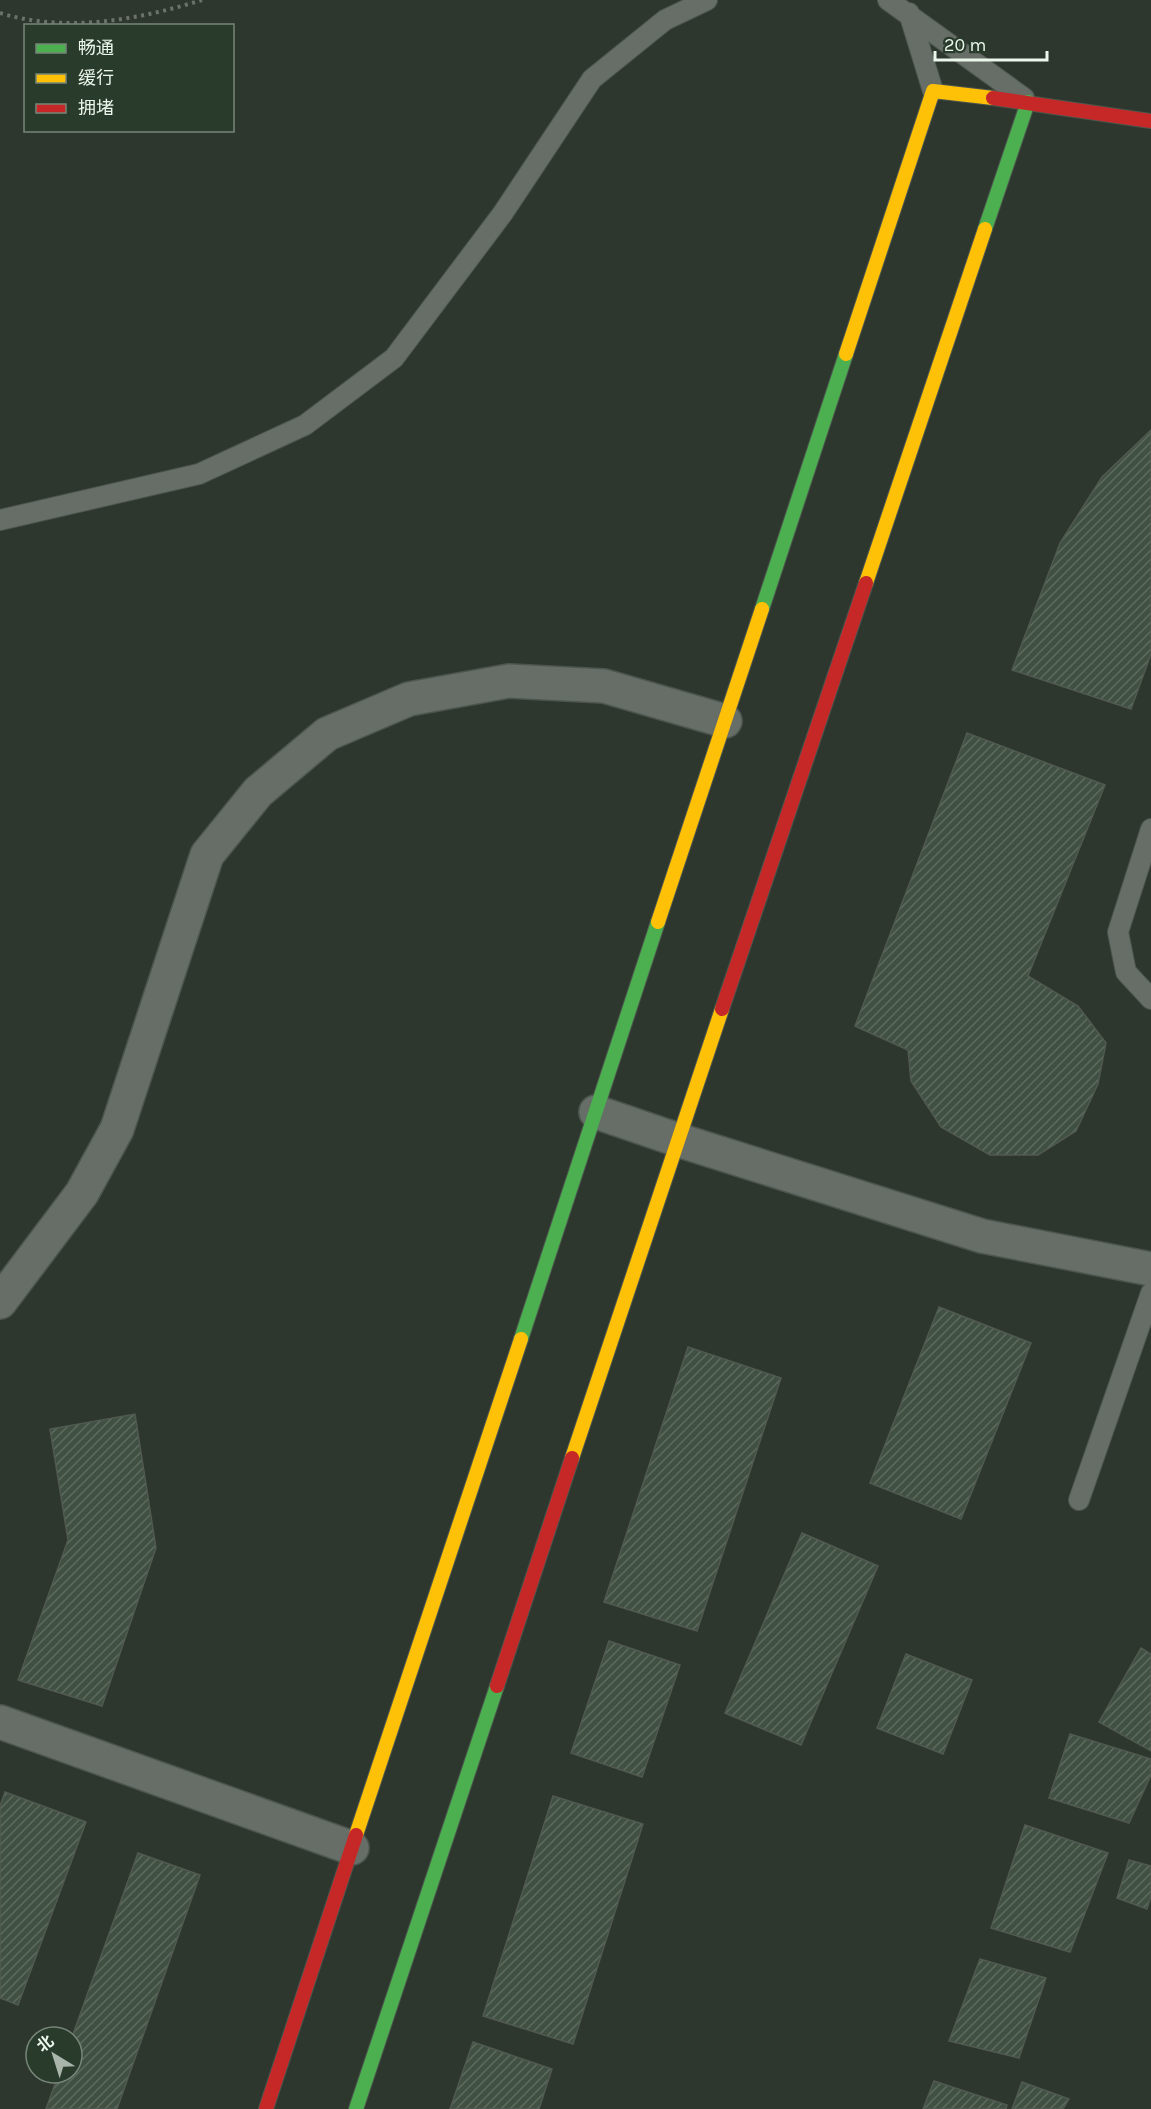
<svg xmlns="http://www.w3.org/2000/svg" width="1151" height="2109" font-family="Karla,'Noto Sans SC',sans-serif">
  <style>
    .building { fill: url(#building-hatch); stroke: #515951; stroke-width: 1.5 }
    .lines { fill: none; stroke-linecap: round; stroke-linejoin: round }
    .lane-casing { stroke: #4d564e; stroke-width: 22 }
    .street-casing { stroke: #4d564e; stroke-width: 36 }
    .fast-casing { stroke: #4d564e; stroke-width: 16 }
    .slow-casing { stroke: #4d564e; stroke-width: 16 }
    .jam-casing { stroke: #4d564e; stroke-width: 16 }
    .path { stroke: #6b726b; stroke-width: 4; stroke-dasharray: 3 4.5; stroke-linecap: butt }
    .lane { stroke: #676e68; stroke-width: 20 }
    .street { stroke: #676e68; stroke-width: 33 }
    .fast { stroke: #4caf50; stroke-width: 14 }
    .slow { stroke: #ffc107; stroke-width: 14 }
    .jam { stroke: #c62828; stroke-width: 14 }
  </style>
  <defs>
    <pattern id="building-hatch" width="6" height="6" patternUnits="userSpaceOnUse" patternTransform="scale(1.5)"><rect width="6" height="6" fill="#405143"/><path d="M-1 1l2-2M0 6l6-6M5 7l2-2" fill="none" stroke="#5c6b5e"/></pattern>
  </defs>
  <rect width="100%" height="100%" fill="#2d372e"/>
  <path class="building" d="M1151,430V654L1131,709L1012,670L1060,543L1102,477Z
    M967,733L1105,785L1028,976L1078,1006L1106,1043L1098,1084L1076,1131L1038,1155H990L941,1127L911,1081L908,1050L855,1026Z
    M939,1307L1031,1343L961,1519L870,1483Z
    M688,1347L781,1378L697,1631L604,1602Z
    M135,1414L156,1548L102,1706L18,1680L68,1540L50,1429Z
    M802,1533L878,1566L801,1745L725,1713Z
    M609,1641L680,1665L642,1777L571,1753Z
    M1141,1648L1151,1654V1751L1099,1722Z
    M906,1654L972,1680L943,1754L877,1728Z
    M1070,1734L1151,1759V1775L1129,1823L1049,1798Z
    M5,1792L86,1822L18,2005L0,1998V1806Z
    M553,1796L643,1824L573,2044L483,2016Z
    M1025,1825L1108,1853L1070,1952L991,1928Z
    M138,1853L200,1875L117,2109H46L59,2073H72V2037Z
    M1129,1860L1151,1866V1896L1147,1909L1117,1898Z
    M980,1959L1046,1978L1019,2058L949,2041Z
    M473,2042L552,2069L539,2109H450Z
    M934,2081L1007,2105L1006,2109H923Z
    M1022,2082L1069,2099L1063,2109H1012Z"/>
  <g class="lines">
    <defs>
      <path id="lane" d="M888,0L1024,98
        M909,13L933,91
        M0,520L199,474L305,425L394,358L503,213L592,79L665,20L707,0
        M1151,829L1118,932L1126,972L1151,999
        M1079,1500L1151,1293"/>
      <path id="street" d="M596,1112L678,1140L982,1236L1151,1269
        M0,1302L82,1193L117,1129L207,855L258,792L327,734L409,699L509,681L604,686L725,721
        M0,1722L352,1848"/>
      <path id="fast" d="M985,229L1028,102
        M762,609L846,354
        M521,1339L658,922
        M356,2109L497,1686"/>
      <path id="slow" d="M846,354L933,91L993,98
        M866,583L985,229
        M658,922L762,609
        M572,1458L722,1009
        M356,1835L521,1339"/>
      <path id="jam" d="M993,98L1151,121
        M722,1009L866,583
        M497,1686L572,1458
        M266,2109L356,1835"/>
    </defs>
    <use href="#lane" class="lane-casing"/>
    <use href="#street" class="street-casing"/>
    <use href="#fast" class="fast-casing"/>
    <use href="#slow" class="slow-casing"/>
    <use href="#jam" class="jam-casing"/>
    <path class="path" d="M0,13C65,33 138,20 202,0"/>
    <use href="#lane" class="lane"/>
    <use href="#street" class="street"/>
    <use href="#fast" class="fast"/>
    <use href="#slow" class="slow"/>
    <use href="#jam" class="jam"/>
  </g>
  <rect x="24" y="24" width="210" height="108" fill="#293b2a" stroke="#778678" stroke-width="1.5"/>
  <rect x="36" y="44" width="30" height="9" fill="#4caf50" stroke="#778678" stroke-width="1.5"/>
  <text x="78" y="54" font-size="18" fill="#ecf7ec">畅通</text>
  <rect x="36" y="74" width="30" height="9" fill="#ffc107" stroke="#778678" stroke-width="1.5"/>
  <text x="78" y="84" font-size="18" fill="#ecf7ec">缓行</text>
  <rect x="36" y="104" width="30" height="9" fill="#c62828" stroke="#778678" stroke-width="1.5"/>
  <text x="78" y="114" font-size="18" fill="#ecf7ec">拥堵</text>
  <g transform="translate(54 2055) rotate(322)"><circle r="28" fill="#293b2a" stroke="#778678" stroke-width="1.5"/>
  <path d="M0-4.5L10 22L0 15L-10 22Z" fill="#a9b4aa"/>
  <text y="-9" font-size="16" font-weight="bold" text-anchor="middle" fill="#ecf7ec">北</text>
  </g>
  <path d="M935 51v9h112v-9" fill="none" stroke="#ecf7ec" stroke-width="3"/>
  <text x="944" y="51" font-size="18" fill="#ecf7ec" stroke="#293b2a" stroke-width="4.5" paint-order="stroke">20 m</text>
</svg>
